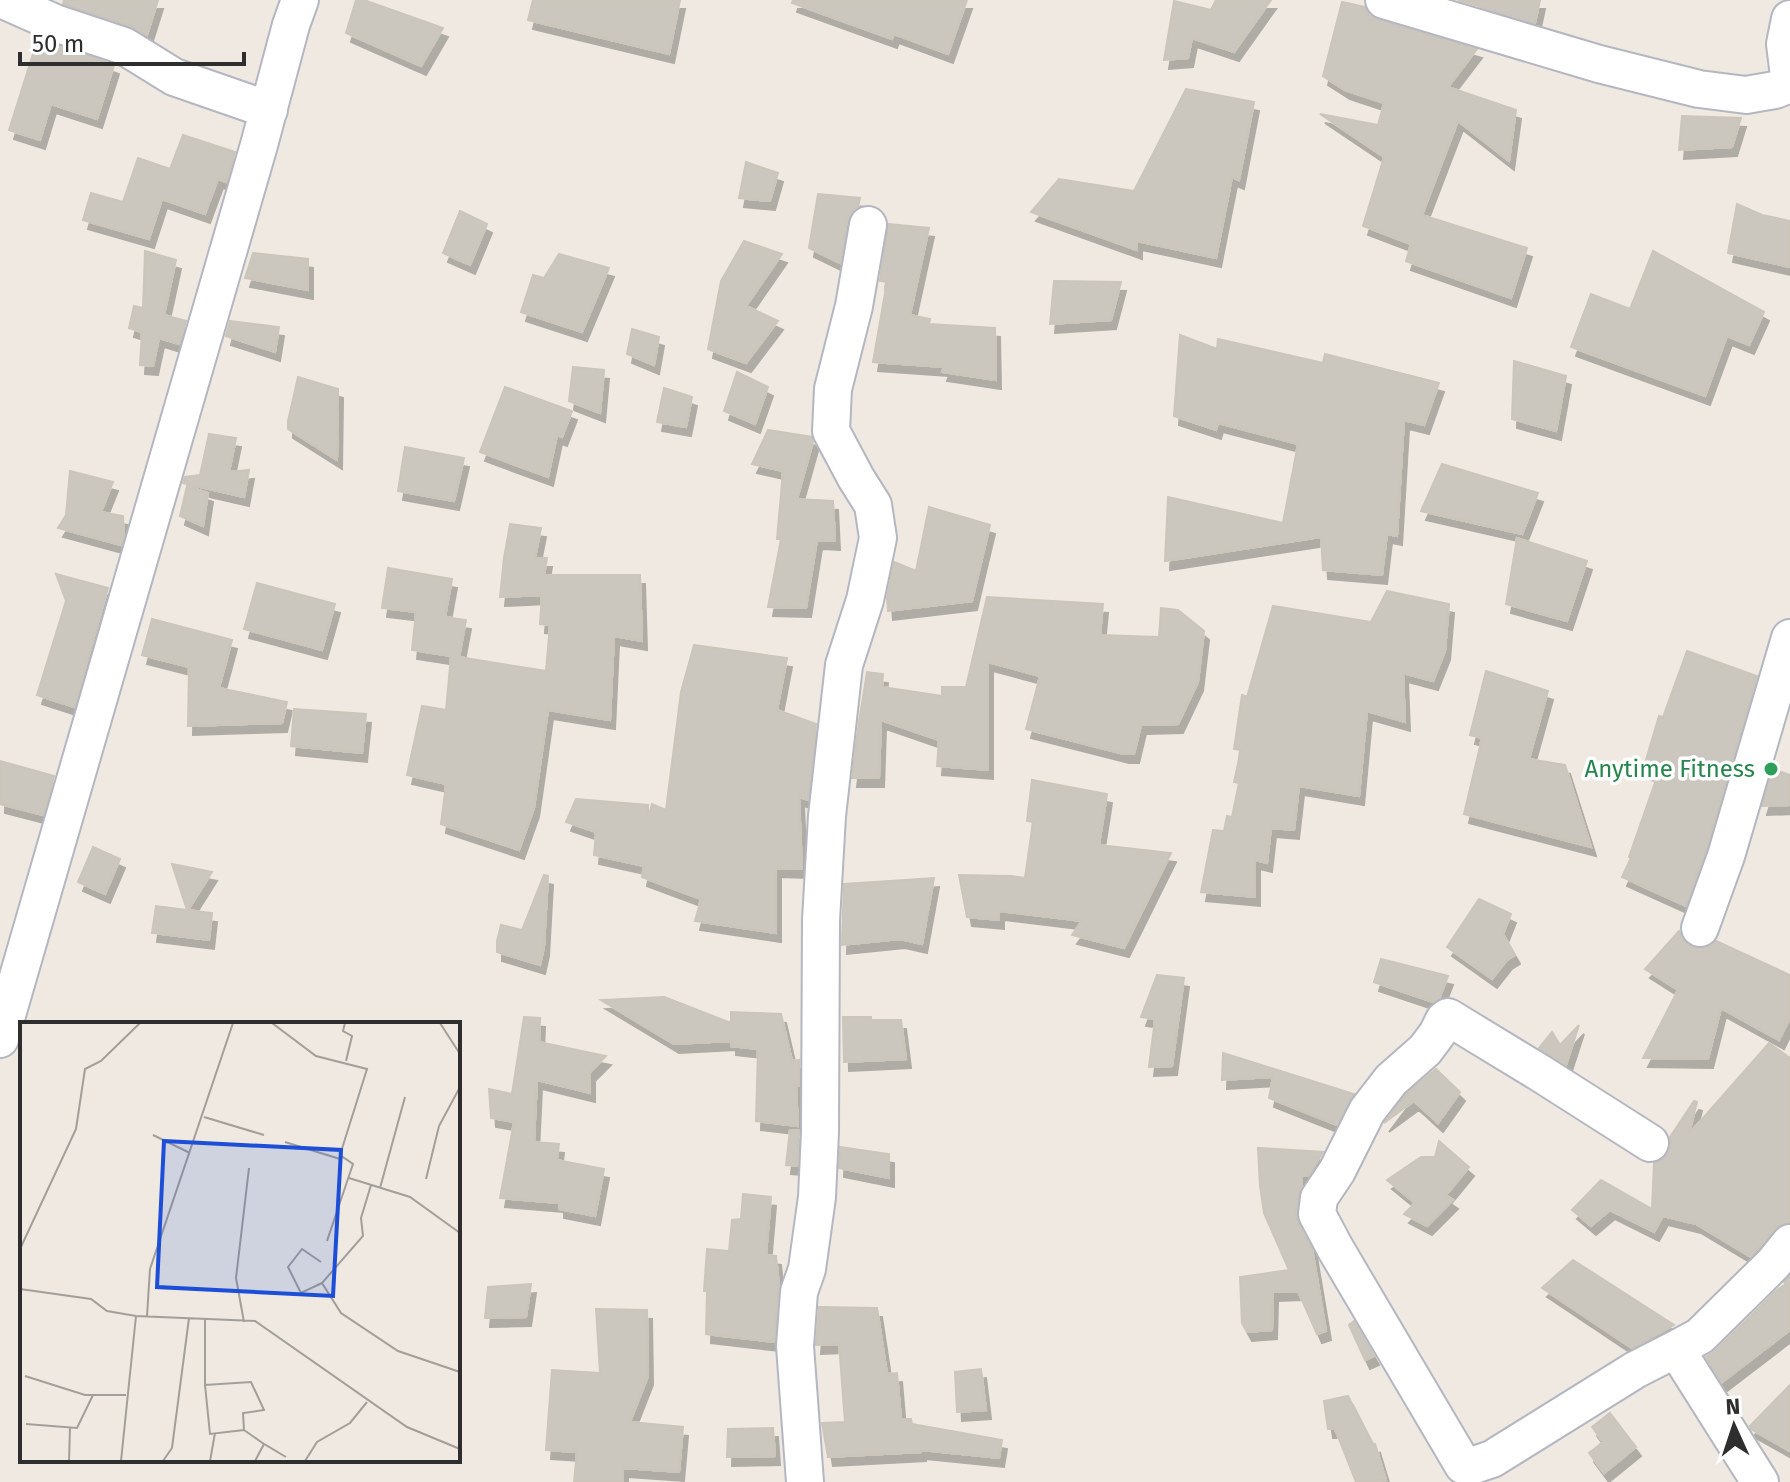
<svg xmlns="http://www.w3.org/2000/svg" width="1790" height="1482" font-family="'Fira Sans',sans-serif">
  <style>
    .building { fill: #cbc7bf; stroke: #cbc5ba; stroke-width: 2; filter: url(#shadow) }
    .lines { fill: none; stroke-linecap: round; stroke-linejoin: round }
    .minor-casing { stroke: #b4b7c1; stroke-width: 40 }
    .minor { stroke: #fff; stroke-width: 36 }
    .leisure-dot { fill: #2e9e5b; stroke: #fff; stroke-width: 3 }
    .labels { text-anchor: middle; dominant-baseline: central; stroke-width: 7; stroke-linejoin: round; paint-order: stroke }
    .leisure-label { font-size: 24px; fill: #27864d; stroke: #fff; text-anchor: end }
    .inset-road { fill: none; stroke: #a29e99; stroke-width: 2 }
    .view { fill: #1d4ed8; fill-opacity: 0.15; stroke: #1d4ed8; stroke-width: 4 }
    .inset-edge { fill: none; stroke: #2e2e2e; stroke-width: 4 }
  </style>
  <defs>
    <filter id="shadow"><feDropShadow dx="5" dy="9" stdDeviation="0" flood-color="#0004"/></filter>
  </defs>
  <rect width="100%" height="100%" fill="#efe9e1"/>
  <path class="building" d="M64,0H158L147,35L131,26L63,4Z
    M356,0H364L443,28L421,66L346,33Z
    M533,0H680L669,54L528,20Z
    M793,0H967L948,54L894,34L892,39L792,3Z
    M1216,0H1271L1234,52L1192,38L1188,58L1164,60L1174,1L1211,10Z
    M1458,0H1540L1535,23Z
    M1342,2L1365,7L1369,15L1378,20L1477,49L1448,87L1516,110L1509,161L1458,121L1422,215L1527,248L1511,298L1406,261L1411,244L1363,226L1384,157L1320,114L1378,125L1384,103L1345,90L1323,76Z
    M38,38L114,65L97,119L51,104L40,140L9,130Z
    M1186,89L1254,102L1239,180L1232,177L1216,258L1137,241V250L1031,212L1059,179L1134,191Z
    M1682,116L1741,118L1732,147L1679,150Z
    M183,135L235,152L226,182L218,179L205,214L162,199L149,239L83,220L91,193L123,202L138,158L170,169Z
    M746,162L778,173L770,201L739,198Z
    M818,194L860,198L858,207L851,212L847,221L840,263L809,248Z
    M1737,204L1762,215L1790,221V267L1728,253Z
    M460,211L487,224L470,265L443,253Z
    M888,224L929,228L910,315L930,319L929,324L995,328L996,380L942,372L944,367L873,362L887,282L880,281Z
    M744,241L782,254L746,306L778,321L746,363L708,349L721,281Z
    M145,251L176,260L164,315L186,321L179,344L159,338L153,366L140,365L142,332L129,328L134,306L143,308Z
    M1653,251L1764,312L1749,345L1727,336L1705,396L1571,347L1591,294L1630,309Z
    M253,253L308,259V290L245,278Z
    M559,254L609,268L582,332L521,312L533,275L544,278Z
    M1054,281L1121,282L1111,320L1050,324Z
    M230,321L279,327L275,352L226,336Z
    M632,329L659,337L654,365L627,354Z
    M1180,335L1217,349L1218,339L1323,363L1325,354L1439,383L1424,425L1404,420L1397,536L1387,534L1382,575L1323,570L1321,537L1165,561L1168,497L1283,523L1298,444L1218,423L1216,430L1174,416Z
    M1514,361L1566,376L1556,431L1512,419Z
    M573,367L604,370L600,413L569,401Z
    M737,372L768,387L755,424L724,411Z
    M298,377L338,389L337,460L288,429V421Z
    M505,387L572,411L562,437L557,435L548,477L480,452Z
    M664,388L692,397L686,427L657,422Z
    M768,430L812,437L813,442L797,499L833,501L835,541L817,540L806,608L768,607L781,539H777L783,471L752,464Z
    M209,434L236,438L229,472L249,470L244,497L183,483L185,477L200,475Z
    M405,447L464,458L454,501L398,491Z
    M1442,464L1538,493L1522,534L1421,511Z
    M70,471L113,482L101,512L123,516L124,536L121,545L58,528L66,515Z
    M187,486L208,493L203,526L180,516Z
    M929,507L990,525L972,601L888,611L887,598L894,562L916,571Z
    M510,524L541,528L535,558H547L544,575H640L642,641L614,636L610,720L548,710L534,808L519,850L441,824L446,784L407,775L422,706L446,710L451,656L412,650L416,612L382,608L388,568L452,579L445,617L466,620L459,657L546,671L550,625L540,624L542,595L500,597L504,558Z
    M1517,538L1587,561L1567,621L1506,604Z
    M56,574L108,588L74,707L37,695L66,601Z
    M257,583L335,604L322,650L244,629Z
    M1387,591L1449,604L1445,651L1433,681L1403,673L1405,722L1367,711L1359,796L1299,786L1294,830L1271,828L1267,863L1255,860V897L1201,892L1213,830L1224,831L1227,816L1232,817L1239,783L1234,782L1241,750L1234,749L1242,695L1247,697L1273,606L1371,622Z
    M987,597L1103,604L1100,635L1159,637L1161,608L1178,610L1204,631L1198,682L1178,724L1141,725L1134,754H1124L1026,729L1040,676L988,662V770L937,766L939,740L881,720L879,778H852L859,722L867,672L883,674L882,687L942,696V687H966Z
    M152,619L232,640L219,688L287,702L282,723L188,726L189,667L142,655Z
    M694,645L787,658L777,710L816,724L808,800L799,797L802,869L776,868V933L695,921L701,899L642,877L644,866L594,855L596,832L566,822L576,799L648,805V818L652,804L666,810L681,692Z
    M1687,651L1757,676L1706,849L1686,906L1622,877L1631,858L1629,857L1658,774L1643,770L1659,716L1663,717Z
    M1486,671L1548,691L1529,759L1565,765L1591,847L1464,814L1482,738L1470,735Z
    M294,709L366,714L362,753L291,746Z
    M0,761L54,776L43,815L0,804Z
    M1773,769L1790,775V805L1762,806Z
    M1032,780L1107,794L1099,845L1171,853L1124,948L1072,935L1082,921L999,911V920L967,917L959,875L1011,876L1025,878L1033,822L1027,821Z
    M93,847L120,859L105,894L78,882Z
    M172,864L212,872L188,910L212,913L209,940L152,933L156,906L187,910Z
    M544,875L548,876L544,947L540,965L497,952V941L501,925L522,930Z
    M934,878L922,944L900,939L842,945L844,884Z
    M1479,899L1511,914L1503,934L1515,955L1507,960L1492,979L1447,947Z
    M1679,931L1684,941L1692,947L1704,948L1716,941L1790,975V1018L1779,1040L1721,1008L1708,1059L1643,1058L1678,990L1645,969Z
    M1381,959L1448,976L1439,999L1433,1002L1374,982Z
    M1157,975L1184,978L1172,1066L1149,1067L1155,1019L1141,1017Z
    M664,997L731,1023V1012L781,1014L792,1061L799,1060V1086H796L798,1126L756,1121L758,1049L731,1046V1041L674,1044L601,1000Z
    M524,1017L540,1018L539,1042L606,1056L590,1072V1093L537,1080L534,1142L559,1144L557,1160L604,1169L595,1216L559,1209V1203L500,1198L514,1122L491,1118L489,1089L512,1094Z
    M843,1017H871V1020H901L906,1059L844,1062Z
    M1579,1025L1566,1065L1539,1048L1552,1032L1560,1045Z
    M1769,1043L1790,1058V1222L1782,1224L1774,1229L1751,1257L1696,1224L1663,1216L1654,1232L1610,1210L1591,1226L1572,1210L1601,1180L1652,1209L1654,1163L1660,1161L1667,1155L1671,1145L1670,1137L1694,1101L1697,1102L1689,1134Z
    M1223,1053L1290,1074L1354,1094L1337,1125L1269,1098L1273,1077L1222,1080Z
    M1436,1069L1460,1092L1438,1123L1414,1101L1384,1123L1406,1094Z
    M790,1130L799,1131L797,1166L786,1165Z
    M1439,1141L1469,1167L1446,1195L1453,1200L1427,1226L1404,1214L1415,1203L1387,1180L1421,1157H1435Z
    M840,1147L889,1154V1178L839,1168Z
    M1258,1148L1323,1152L1308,1176H1302V1185L1298,1195L1296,1211L1298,1224L1312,1248L1326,1331L1317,1334L1298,1291L1273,1292L1272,1330L1247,1332L1242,1323L1240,1277L1289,1270L1264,1213L1260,1186Z
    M743,1194L771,1197L766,1255L776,1256L779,1286L774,1342L706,1334L707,1291H704L707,1249L729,1251L732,1220L741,1219Z
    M1573,1260L1674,1325L1632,1348L1542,1288Z
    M1790,1276V1330L1722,1382L1706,1357L1715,1351L1777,1290L1786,1284L1784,1282Z
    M531,1284L526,1317L485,1318L488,1287Z
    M819,1307L877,1308L887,1374L897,1373L901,1419H911L912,1424L1002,1440L999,1458L921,1450V1452L828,1457L822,1423L845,1422L839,1344L816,1345Z
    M596,1309L647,1310L648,1376L630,1422L683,1427L679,1472L623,1468V1482H574L577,1452L546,1450L552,1370L600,1373Z
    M1354,1321L1374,1356L1365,1360L1349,1325Z
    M981,1369L986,1410L957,1412L955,1372Z
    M1790,1385V1451L1751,1429L1750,1426Z
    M1348,1396L1373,1445L1375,1444L1386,1480L1356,1482L1335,1429H1328L1324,1401Z
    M1610,1413L1636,1447L1604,1473L1589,1453L1603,1442L1592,1427Z
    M773,1428L775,1456L727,1457L728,1429Z"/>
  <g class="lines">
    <defs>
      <path id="minor" d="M3,0L55,23L124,46L174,77L269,110
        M1384,0L1599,64L1699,89L1746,95L1775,90L1790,84
        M1790,19L1785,44L1790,84
        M1700,928L1726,856L1790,638
        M0,1039L259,145L291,25L300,0
        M1650,1143L1540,1073L1448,1017L1444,1020L1437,1034L1425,1050L1391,1080L1367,1111L1337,1171L1319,1198L1317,1214L1335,1248L1463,1465H1474L1492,1459L1635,1370L1676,1349
        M805,1482L795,1346L799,1292L807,1269L817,1197L820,1132L821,920L827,816L844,665L865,600L878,538L873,505L856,478L831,431L833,389L854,306L868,225
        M1760,1482L1676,1349L1700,1336L1773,1264L1790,1243"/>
    </defs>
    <use href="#minor" class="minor-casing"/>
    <use href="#minor" class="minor"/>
  </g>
  <circle class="leisure-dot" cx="1771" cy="769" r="8"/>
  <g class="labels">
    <g class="leisure-label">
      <text x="1755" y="769">Anytime Fitness</text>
    </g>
  </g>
  <g transform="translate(20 1022)">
    <rect width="440" height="440" fill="#efe9e1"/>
    <path class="inset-road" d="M252,1L296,34L347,47L320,133L333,142L307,219M325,1L323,9L332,14L326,39M420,1L440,32M184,95L244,113M133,113L170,131M265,120L320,137M329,156L390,175L440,211M406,157L419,104L440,65M351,163L341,196L343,214L302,261L321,291L378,329L440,350M360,166L385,75M0,227L56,107L65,47L81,39L120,1M301,240L282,227L268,245L281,271L302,261M0,267L71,277L87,289L116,294L235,299L387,405L440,427M127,294L130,247L213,1M185,297V363L231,360L244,388L223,391L224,408L244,422M224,300L216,256L229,146M5,354L65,373H106M185,363L190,412L224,408M6,402L57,406L73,373M49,439L50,406M101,439L116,294M143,439L152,426L169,296M190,439L195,411M235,439L244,422L266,435M285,439L297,420L330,401L347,380"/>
    <path class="view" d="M144,119L321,128L313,274L137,265Z"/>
    <rect width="440" height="440" class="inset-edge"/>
  </g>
  <g transform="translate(1734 1426) rotate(357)" stroke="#ffffff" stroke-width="6" paint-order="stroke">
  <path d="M0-6L14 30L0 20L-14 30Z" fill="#2e2e2e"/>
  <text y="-12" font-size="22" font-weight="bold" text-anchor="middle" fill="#2e2e2e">N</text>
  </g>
  <path d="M20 52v12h224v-12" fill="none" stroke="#2e2e2e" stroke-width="4"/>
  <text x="32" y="52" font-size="24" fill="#2e2e2e" stroke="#ffffff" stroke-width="6" paint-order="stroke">50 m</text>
</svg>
